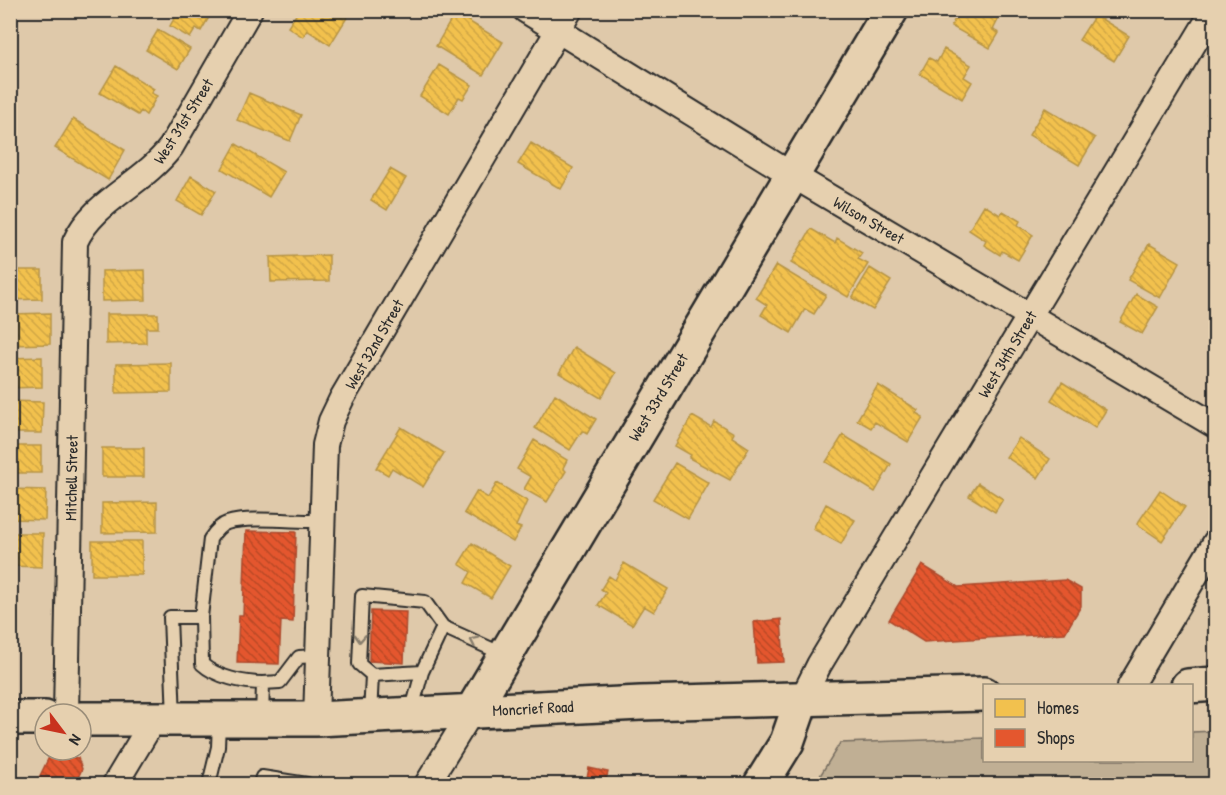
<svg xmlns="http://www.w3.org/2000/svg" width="1226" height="795" font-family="'Patrick Hand',sans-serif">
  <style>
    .green { fill: #c0af94; stroke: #766d60; stroke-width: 1.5 }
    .homes { fill: url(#homes-back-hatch); stroke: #b69444; stroke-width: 1.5 }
    .shops { fill: url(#shops-back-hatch); stroke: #ac4a2d; stroke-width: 1.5 }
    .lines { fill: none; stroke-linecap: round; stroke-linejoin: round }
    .lane-casing { stroke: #2b2b2b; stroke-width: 16 }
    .street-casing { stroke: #2b2b2b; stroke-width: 28 }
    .secondary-casing { stroke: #2b2b2b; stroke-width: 38 }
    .lane { stroke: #e6d0af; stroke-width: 12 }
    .street { stroke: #e6d0af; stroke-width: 24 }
    .secondary { stroke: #e6d0af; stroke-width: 33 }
    .oneway { stroke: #887e6d }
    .labels { text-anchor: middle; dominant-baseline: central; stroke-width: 6; stroke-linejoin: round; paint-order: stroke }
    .street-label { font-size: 16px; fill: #2b2b2b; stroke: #e6d0af }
  </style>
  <defs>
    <pattern id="homes-back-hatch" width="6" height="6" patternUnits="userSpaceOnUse" patternTransform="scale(1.5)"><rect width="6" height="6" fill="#f2c14e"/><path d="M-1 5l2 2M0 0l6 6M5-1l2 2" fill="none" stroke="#d0a644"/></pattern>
    <pattern id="shops-back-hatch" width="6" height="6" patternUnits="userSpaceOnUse" patternTransform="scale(1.5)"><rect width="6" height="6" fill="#e4572e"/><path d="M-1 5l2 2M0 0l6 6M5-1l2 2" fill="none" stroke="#b94827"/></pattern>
  </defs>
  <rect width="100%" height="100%" fill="#dfc9aa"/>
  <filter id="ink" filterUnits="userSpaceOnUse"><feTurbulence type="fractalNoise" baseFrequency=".0167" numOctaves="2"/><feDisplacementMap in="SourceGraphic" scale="12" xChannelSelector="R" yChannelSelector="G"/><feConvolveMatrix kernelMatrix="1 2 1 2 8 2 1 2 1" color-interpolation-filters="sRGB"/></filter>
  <g filter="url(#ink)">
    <path class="green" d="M1215,731V784H815L840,743L984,738V760H1192V732Z"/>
    <path class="homes" d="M179,10H210L212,12L201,31L196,28L190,38L170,26Z
      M299,10H339L348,16L330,45L307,30L303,37L288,27Z
      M969,10H985L999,18L993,30L999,33L990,48L951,26L959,12L966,16Z
      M455,13L503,42L483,75L436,46Z
      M1095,15L1129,36L1114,61L1079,40Z
      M158,30L190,49L178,69L146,50Z
      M944,49L971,65L964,77L972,82L962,99L920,74L929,58L937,62Z
      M439,65L472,85L463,99L459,97L449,114L420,96Z
      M116,66L154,89L151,93L157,96L146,115L141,111L138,115L100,93Z
      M249,93L301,115L290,141L237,120Z
      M1216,99V119L1207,114Z
      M1045,108L1095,138L1079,165L1029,135Z
      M73,119L125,150L108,180L55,148Z
      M531,143L573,168L561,189L518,164Z
      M236,144L284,172L269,197L222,169Z
      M390,169L406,178L387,210L371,200Z
      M191,176L216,191L201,215L177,201Z
      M984,205L1000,215L1003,211L1020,221L1018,225L1033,235L1018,260L1002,251L1000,255L984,245L986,241L969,230Z
      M811,229L835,243L837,238L862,253L858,259L868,264L848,297L791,263Z
      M1149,244L1180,262L1160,298L1128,280Z
      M329,255V281L271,282L270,257Z
      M776,265L826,295L814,314L805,309L791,333L761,315L767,305L756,298Z
      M870,268L891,281L873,310L852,298Z
      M10,270H42V299L10,300Z
      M145,270L146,300L102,301V271Z
      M1136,294L1158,307L1142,334L1120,322Z
      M50,313V344L10,345V314Z
      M106,314H158V328H146V343L106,344Z
      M574,347L616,373L601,398L559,373Z
      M42,357V387L10,388V358Z
      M171,363V392L116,393V364Z
      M1062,382L1106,410L1095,428L1051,400Z
      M878,385L918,410L916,413L923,417L908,442L875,422L871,428L857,420Z
      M555,394L596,419L587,434L582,431L570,450L535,428Z
      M10,401L43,402L42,433H10Z
      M692,416L711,427L714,421L734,433L732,437L749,448L730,480L689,458L691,455L675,446Z
      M401,427L444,453L423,487L392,468L388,475L376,468Z
      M843,435L891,464L875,492L826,462Z
      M1019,438L1050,459L1038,478L1006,457Z
      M534,440L567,460L563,468L566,471L547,502L524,489L531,477L517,469Z
      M10,446H41V473H10Z
      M102,448H144V477H102Z
      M675,463L709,483L688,519L653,499Z
      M497,483L527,501L516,526L521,528L513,542L464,513L477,491L488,498Z
      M978,483L1003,499L995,512L969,496Z
      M10,489L46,490L45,520L10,519Z
      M1160,490L1185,507L1162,541L1137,524Z
      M157,502V532L102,533V503Z
      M826,504L855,520L841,544L813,529Z
      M10,533H43L42,567L10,566Z
      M92,541H142V575H92Z
      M472,543L510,566L491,598L465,583L471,572L459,564Z
      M624,563L668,589L654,612L644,606L632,625L598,605L606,593L601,589L609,576L615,580Z"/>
    <path class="shops" d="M246,531L296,532L293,622L281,621L279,664L237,663L239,615H243Z
      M922,565L958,587L1065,580L1081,589V606L1065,633L924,642L889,620Z
      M371,611L406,612L404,663L369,661Z
      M781,619L784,662L757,663L754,622Z
      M51,753L78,758L82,769L75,784H36Z
      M589,768L608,772L605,784L586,783Z
      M651,778L662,784H636V781L648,782Z"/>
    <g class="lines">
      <defs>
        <path id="lane" d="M201,617L202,664C216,677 244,683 263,683L262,719
          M422,672L372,675L359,664L362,596L425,602L443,627L505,655
          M263,683L280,682L299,657L316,656
          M411,713L422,672L443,627
          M370,716L372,675
          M174,718L170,617H201L210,539C214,533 220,525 227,523C249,516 298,522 322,521
          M209,784L218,747L219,721
          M260,784L262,777L307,784"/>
        <path id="street" d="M525,10L792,175L1216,426
          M1130,686L1216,541
          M802,699L819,665L1214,10
          M66,714L75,242C93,201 142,185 171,147L250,10
          M316,719L325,445L331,421L342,398L570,10
          M115,784L154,719
          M427,784L472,711"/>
        <path id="secondary" d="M1188,686L1216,684
          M472,711L891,10
          M10,718H45
          M81,719H316L641,703L984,694
          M761,784L787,742L802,699"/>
      </defs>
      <use href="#lane" class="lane-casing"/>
      <use href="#street" class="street-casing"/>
      <use href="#secondary" class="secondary-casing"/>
      <use href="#lane" class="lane"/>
      <use href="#street" class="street"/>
      <use href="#secondary" class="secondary"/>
    </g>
    <defs><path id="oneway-chevron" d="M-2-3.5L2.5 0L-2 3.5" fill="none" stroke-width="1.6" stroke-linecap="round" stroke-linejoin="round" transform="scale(1.5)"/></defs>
    <g class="oneway">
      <use href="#oneway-chevron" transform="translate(360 638) rotate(93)"/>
      <use href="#oneway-chevron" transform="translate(474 641) rotate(-155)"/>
    </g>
  </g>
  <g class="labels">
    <g class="street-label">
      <text transform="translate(183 121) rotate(-58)">West 31st Street</text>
      <text transform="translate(869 220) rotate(30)">Wilson Street</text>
      <text transform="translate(374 344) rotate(-60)">West 32nd Street</text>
      <text transform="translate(1007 354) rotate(-59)">West 34th Street</text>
      <text transform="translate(658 397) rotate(-59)">West 33rd Street</text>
      <text transform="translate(71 478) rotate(-89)">Mitchell Street</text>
      <text transform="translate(533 708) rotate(-3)">Moncrief Road</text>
    </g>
  </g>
  <rect width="1226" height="795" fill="none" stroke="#e6d0af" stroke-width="36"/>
  <rect x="18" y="18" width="1190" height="759" fill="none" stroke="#2b2b2b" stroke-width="2" filter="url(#ink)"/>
  <rect x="983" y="684" width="210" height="78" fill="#e6d0af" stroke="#9b8e7a" stroke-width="1.5"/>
  <rect x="995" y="699" width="30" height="18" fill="#f2c14e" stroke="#9b8e7a" stroke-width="1.5"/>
  <text x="1037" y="714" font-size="18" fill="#2b2b2b">Homes</text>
  <rect x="995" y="729" width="30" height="18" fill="#e4572e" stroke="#9b8e7a" stroke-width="1.5"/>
  <text x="1037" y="744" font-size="18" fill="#2b2b2b">Shops</text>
  <g transform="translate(63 732) rotate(122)"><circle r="28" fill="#e6d0af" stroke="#9b8e7a" stroke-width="1.5"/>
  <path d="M0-4.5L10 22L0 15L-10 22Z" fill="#c8321e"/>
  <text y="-9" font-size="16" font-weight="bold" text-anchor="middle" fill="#2b2b2b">N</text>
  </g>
</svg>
